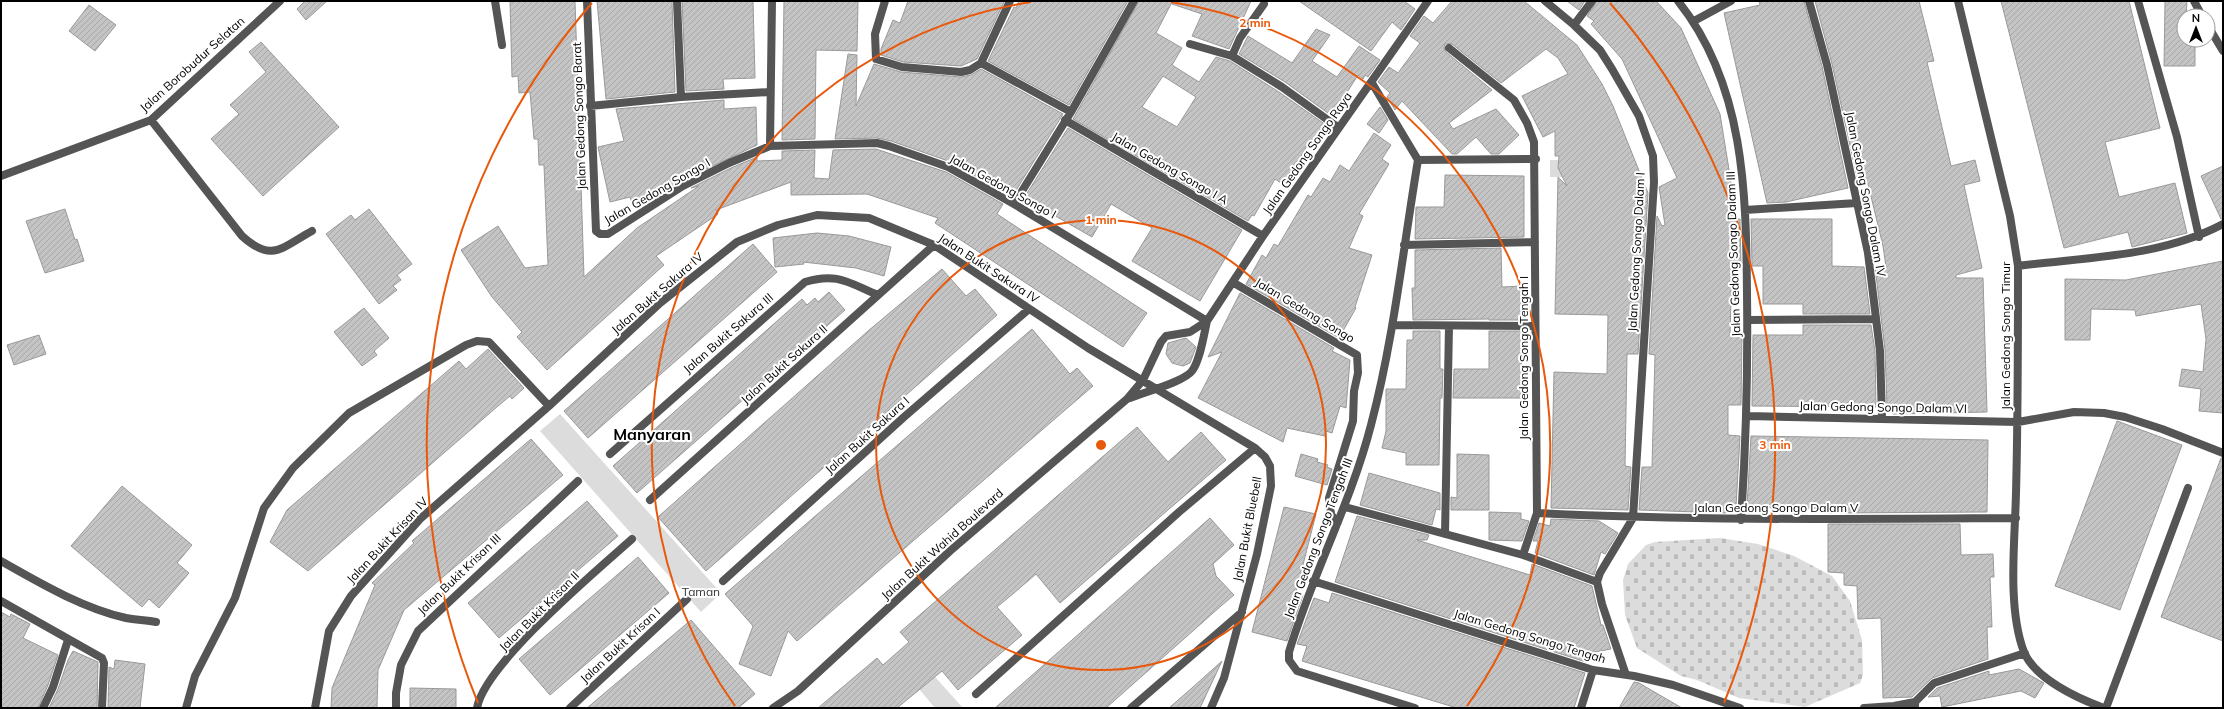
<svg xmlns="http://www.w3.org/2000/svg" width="2224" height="709" font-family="Mulish,sans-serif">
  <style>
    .cemetery { fill: url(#cemetery-stones) }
    .park { fill: #dcdcdc }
    .building { fill: url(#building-hatch); stroke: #999; fill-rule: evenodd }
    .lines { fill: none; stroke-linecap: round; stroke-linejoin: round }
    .service { stroke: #555; stroke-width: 8 }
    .minor { stroke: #555; stroke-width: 8 }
    .ring { fill: none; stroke: #e8590c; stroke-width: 2 }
    .labels { text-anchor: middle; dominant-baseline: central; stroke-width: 4; stroke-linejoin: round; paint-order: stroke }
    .street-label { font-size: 12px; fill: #000; stroke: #fff }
    .park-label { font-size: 12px; fill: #333; stroke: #fff }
    .district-label { font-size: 16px; font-weight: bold; fill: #000; stroke: #fff }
    .centre { fill: #e8590c; stroke: #fff; stroke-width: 2 }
    .ring-label { font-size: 12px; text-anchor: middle; font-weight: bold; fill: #e8590c; stroke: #fff; stroke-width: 4; stroke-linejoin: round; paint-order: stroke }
  </style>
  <defs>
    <pattern id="cemetery-stones" width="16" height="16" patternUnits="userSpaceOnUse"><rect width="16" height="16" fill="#dcdcdc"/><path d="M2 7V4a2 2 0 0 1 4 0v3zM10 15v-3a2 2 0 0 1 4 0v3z" fill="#bbb"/></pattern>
    <pattern id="building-hatch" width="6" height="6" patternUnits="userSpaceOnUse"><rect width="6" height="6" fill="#c4c4c4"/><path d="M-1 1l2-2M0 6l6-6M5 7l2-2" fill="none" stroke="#a7a7a7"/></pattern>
  </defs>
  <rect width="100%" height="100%" fill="#fff"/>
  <path class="cemetery" d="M1720,538L1758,544L1794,556L1832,576L1850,601L1862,640L1863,675L1860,683L1805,707L1739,698L1697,680L1681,676L1637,648L1625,615L1623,580L1628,564L1646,545L1655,542Z"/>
  <path class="park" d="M1550,160H1596V177H1550Z
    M560,414L721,593L701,612L540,431Z
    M918,658L963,708H935L919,689Z"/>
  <path class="building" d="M305,1H327L306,20L297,9Z
    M510,1H575L584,277L637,228L699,186L691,188L731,168L757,157V161L782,160V151L815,150L814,178L829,179L833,150L876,149L946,172L1003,204L997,214L1147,313L1123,347L935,223L938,218L867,194L791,195V182L716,210L718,214L656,256L664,265L547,370L517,337L522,332L492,297L461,250L498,226L525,268L548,265L544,165H539L538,139H534L530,92L519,93L518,76L512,77Z
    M597,1H672L675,92L606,99Z
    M682,1H753L755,78L723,79L724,89L686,91Z
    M784,1H858L857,51L816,50L815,139L782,140Z
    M908,1H1002L1004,2L977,59L961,66L903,62L881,55V49L893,20L900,23Z
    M1019,1H1128L1069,105L988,61L1014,7L1016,8Z
    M1139,1H1251L1229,49L1192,36L1202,14L1172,4V2L1156,33L1182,48L1172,65L1199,82L1216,57L1230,61L1279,92L1326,125L1315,142L1311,139L1284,185L1275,179L1254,216L1252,215L1248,221L1073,119ZM1163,76L1196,97L1177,127L1142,107Z
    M1299,1H1404L1415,9L1401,30L1392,22L1371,51Z
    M1452,1H1524L1577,45L1602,84L1613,106L1648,193L1638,354H1627L1625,466L1631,467L1628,510L1551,508L1554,372L1607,374L1608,315L1555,314L1558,177L1567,186L1558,168L1559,156H1555V131L1543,137L1522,96L1568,74L1558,58L1546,49L1501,83L1452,44H1445L1444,48L1446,52L1492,90L1449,123L1453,129L1496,109L1519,135L1499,154H1491L1476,137L1457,154H1452L1402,101L1395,110L1387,97L1390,93L1378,82L1389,67L1398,73L1420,43L1410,36L1424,16L1433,23Z
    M1567,1H1585L1579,10Z
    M1597,1H1656L1681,28L1720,114L1737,219H1740L1741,266H1732L1730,335H1742L1741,405H1728V435L1740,436L1736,507H1726V513L1639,510L1642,467H1652L1655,355L1649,354L1657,216L1662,226L1665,225L1659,187L1677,178L1622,59L1591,24L1594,21L1587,16Z
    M1759,1H1804L1822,66L1848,188L1786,202L1767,203L1724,13L1760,5Z
    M1815,1H1919L1934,61L1927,62L1951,166L1975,160L1980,181L1964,185L1982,268L1956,275V278H1983L1987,412L1893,414L1892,408L1887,407L1885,350L1875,267H1886L1883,246L1868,184L1859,186L1832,64Z
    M2001,1H2129L2160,128L2105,142L2119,197L2175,183L2187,233L2132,247L2128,232L2064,248Z
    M2165,1H2187L2186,16H2184V40H2195V66H2164Z
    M89,5L116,25L95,51L69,31Z
    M1316,29L1330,35L1312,61L1337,77L1359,46L1380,60L1368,77L1365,75L1363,79L1358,75L1332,116L1285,82L1239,54L1248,36L1292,63Z
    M261,42L339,127L263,196L211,139L239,114L230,105L266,72L249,52Z
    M848,54L857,55L856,106L874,64L901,72L961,77L971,75L981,69L1063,114L1015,192L1012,190L1009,195L951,162L891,141L877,138L835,139Z
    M724,100V109L756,107L757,145L681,181L655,197L632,203L630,197L610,202L598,147L624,141L616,109Z
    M1380,107L1388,120L1379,133L1367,124Z
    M1068,128L1242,230L1200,301L1132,261L1152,228L1111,204L1092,237L1024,198Z
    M1374,133L1391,145L1382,159L1389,164L1359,214L1363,216L1349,248L1372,255L1355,307L1356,308L1339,338L1246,284L1262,255L1266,258L1274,244L1278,246L1308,195L1311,197L1323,178L1330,182L1340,165L1349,171Z
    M2223,166V219H2221L2201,176Z
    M1445,175L1524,176V237L1415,239L1416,207H1444Z
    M65,209L75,240L77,239L84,261L45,273L26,221Z
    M369,209L412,264L397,275L401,280L393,286L397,290L379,304L326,234L351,215L355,220Z
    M1751,219H1832V266L1864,267L1870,314H1803V304H1763V266H1752Z
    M817,233L849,236L891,247L884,276L856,268L803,262L804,264L775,267L773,238Z
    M753,244L777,272L588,438L564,411Z
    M1501,248L1502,287L1522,286V320H1489V319L1413,320L1412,288H1415V250Z
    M2223,261V413L2199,411L2201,389L2179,386L2182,369L2203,372L2206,339L2201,304L2136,316L2135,310L2091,309L2090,340H2065V279L2126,280Z
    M942,269L966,296L975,289L997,315L706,571L658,517L868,331Z
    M829,292L845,310L637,493L613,466L802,299L807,305L815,298L818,302Z
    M1240,293L1334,348L1332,351L1350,360L1346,408L1340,406L1332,433L1326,431L1325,436L1287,428L1283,442L1198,398L1222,352L1208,357Z
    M364,308L389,338L374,351L377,355L362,366L334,332Z
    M1803,325H1871L1875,351L1876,407L1752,406L1753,335H1803Z
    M1032,329L1070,374L1077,368L1093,386L797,641L788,631L771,676L739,664L753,626L725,594Z
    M1413,331H1440V369H1443L1442,398H1440L1439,465H1406V453L1382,448L1386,431V389H1406L1407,340H1413Z
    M1489,331H1522L1521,398H1453L1454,369H1489Z
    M39,335L46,354L14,365L7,345Z
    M1186,338L1196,347L1190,363L1183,366L1172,363L1166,354L1168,343Z
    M488,349L524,388L512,399L510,396L498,406L308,571L270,542L287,510L459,361L466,369Z
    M2117,421L2182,445L2120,610L2055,586Z
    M1137,427L1168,462L1201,432L1226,460L1060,603L1036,574L1014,593L997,607L1022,635L958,690L942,671L897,708H818L877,658L883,665L909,642L900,632Z
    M1751,436L1988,440L1987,512L1828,513V509L1747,507Z
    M531,439L563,475L404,610L378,670L377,708H331L332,688L375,585L372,583L414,543L412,541Z
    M1301,454L1318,459L1317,462L1328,465L1327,467L1332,469L1327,485L1295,476Z
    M1457,454L1489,455V510H1451V497L1457,498Z
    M2221,458H2223V641L2161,617Z
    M1369,473L1440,493V510L1436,509L1432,525L1360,505Z
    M122,486L192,545L177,563L189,573L159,608L149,599L142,607L71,546Z
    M587,501L618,536L499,638L468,603Z
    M1284,507L1316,514L1296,592L1303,595L1287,641L1252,632Z
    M1489,512L1521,513V519L1529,521L1522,541L1489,540Z
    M1357,516L1429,535L1427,540H1417L1530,575L1532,564L1592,586L1601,625H1603L1611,649L1584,654L1586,662L1335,582Z
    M1210,518L1234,545L1213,564L1216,576L1234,595L1221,606L1106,708H995Z
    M1551,519L1599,521L1618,533L1605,554L1601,552L1594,575L1535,553L1538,541H1533L1539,523L1550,526Z
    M1828,524H1960L1961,555L1993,554L1994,577H1990L1992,627H1987L1988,659L1932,678L1912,697L1883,698L1881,618L1858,619L1857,586L1844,585V573L1828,572Z
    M638,557L669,593L550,695L519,659Z
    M1332,593L1585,673L1574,708H1457L1302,661L1307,646L1297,644L1314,598L1329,603Z
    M1,612L10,617L11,614L30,624L23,638L58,655L48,685L38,708H1Z
    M691,620L755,694L738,708H587Z
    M73,651L98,662L97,708H49L58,689L68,660Z
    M115,660L145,664L140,708H108L109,667L114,669Z
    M1222,661L1200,708H1169L1193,687Z
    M2019,669L2044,683L2035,698L2021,691L1942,707L1940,696L1928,697L1937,688L1989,671V675Z
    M1634,682L1639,683L1682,708H1619Z
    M410,688L456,689V708H410Z"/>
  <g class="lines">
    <path class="service" d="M2106,708L2188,488"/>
    <path class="minor" d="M495,1L502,45
      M587,1L596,231L600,234H608L683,186L729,163L770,146L877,143L889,146L948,167L1014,204L1207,321
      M677,1L681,97
      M885,1L875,34L876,59L902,67L961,72L970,70L981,63L1071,112
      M1545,1L1574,25L1600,50L1612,69L1639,116L1653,156L1654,182L1633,518L1600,573L1597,582L1602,604L1626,675
      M1678,1C1745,85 1746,192 1747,294C1748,370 1746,445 1741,520
      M1809,1L1827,65L1868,253L1880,351L1882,418
      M1958,1L2010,216L2018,266C2018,341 2018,417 2016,493C2015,540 2007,608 2024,652C2035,679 2079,699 2104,708
      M2138,1L2177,137L2199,237
      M2194,1L2202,16
      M1694,21L1731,1
      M1574,25L1592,1
      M2208,26L2223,51
      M1190,44L1232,56L1282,87L1339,128
      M1449,48L1514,100L1527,123L1534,142L1537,513L1523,555
      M1232,56L1240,38L1264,4
      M981,63L1010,1
      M1372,83L1418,160L1536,159
      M590,106L681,97L770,92
      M151,120L242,236C272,263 281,248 312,231
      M1065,120L1263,236
      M770,146L772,1
      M1,176L151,120L280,1
      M1014,204L1071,112L1134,1
      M1745,210L1857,203
      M1404,245L1535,242
      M2018,266C2087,257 2161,257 2223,224
      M1234,283L1357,355L1358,373L1354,391L1353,421L1329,498L1331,514L1337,524
      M1748,320L1876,319
      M1394,325L1534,326
      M1130,398C1144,392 1184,382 1192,371C1200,361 1204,334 1207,321
      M1747,416L2018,422L2074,412L2104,413L2125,417L2162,429L2223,453
      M610,454L805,282C837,272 849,283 878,295
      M650,500L934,245
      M1345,507L1523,555L1597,582
      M1537,513C1696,521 1856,519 2016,518
      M1445,534L1449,326
      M1,561C40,583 82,608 126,618C136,620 146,620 156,622
      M723,581L904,417L1029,309
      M1313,581L1593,670L1634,676L1673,685L1740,708
      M1,601L102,658L104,663L102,708
      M976,694L1179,512L1255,448
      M43,708L53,687L68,640
      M186,708L195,676L235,598L264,508L293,468L349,413L466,345L477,341L489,342L549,406
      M315,708L329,631L351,596L420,519L549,406L660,303L737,242L778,225L817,215L869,218L934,245L1088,348L1255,448L1265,457L1270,466L1271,486L1257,554L1224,678L1211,708
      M396,708V693L401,665L418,631L578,481
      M477,708C484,665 596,571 632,539
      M570,708L687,599
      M773,708L798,691L950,551L1127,399L1143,380L1161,342L1166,336L1190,332L1207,321L1263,236L1428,1
      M1131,708L1242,612
      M1415,708L1297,671L1289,660V652C1312,575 1351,503 1371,425C1394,338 1403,249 1418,160
      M1581,708L1593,670
      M1864,708L1894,706L1915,702
      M1915,708V702L1934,683L2025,653"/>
  </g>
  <g class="ring">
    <circle cx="1101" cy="445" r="225"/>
    <path d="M735 706A449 449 0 0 1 1031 2M1171 2A449 449 0 0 1 1467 706"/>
    <path d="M478 703A674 674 0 0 1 592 3M1610 3A674 674 0 0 1 1724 703"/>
  </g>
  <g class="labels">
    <g class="street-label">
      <text transform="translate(192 64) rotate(-42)">Jalan Borobudur Selatan</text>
      <text transform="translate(579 116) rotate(-92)">Jalan Gedong Songo Barat</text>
      <text transform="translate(1307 153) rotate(-55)">Jalan Gedong Songo Raya</text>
      <text transform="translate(1170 168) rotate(30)">Jalan Gedong Songo I A</text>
      <text transform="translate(1003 186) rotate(29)">Jalan Gedong Songo I</text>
      <text transform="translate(657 191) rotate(-30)">Jalan Gedong Songo I</text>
      <text transform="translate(1866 194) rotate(79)">Jalan Gedong Songo Dalam IV</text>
      <text transform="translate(1636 252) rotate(-87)">Jalan Gedong Songo Dalam I</text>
      <text transform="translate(1733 254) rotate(-92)">Jalan Gedong Songo Dalam III</text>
      <text transform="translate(989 268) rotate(33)">Jalan Bukit Sakura IV</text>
      <text transform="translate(657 293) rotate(-41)">Jalan Bukit Sakura IV</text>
      <text transform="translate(1305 310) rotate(31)">Jalan Gedong Songo</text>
      <text transform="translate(728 333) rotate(-41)">Jalan Bukit Sakura III</text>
      <text transform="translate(2005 336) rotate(-90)">Jalan Gedong Songo Timur</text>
      <text transform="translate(1523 358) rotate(-90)">Jalan Gedong Songo Tengah I</text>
      <text transform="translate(784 364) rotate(-42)">Jalan Bukit Sakura II</text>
      <text transform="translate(1883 407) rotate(1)">Jalan Gedong Songo Dalam VI</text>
      <text transform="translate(867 435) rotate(-42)">Jalan Bukit Sakura I</text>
      <text x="1776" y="507">Jalan Gedong Songo Dalam V</text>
      <text transform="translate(1247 529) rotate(-79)">Jalan Bukit Bluebell</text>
      <text transform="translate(1318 538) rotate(-69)">Jalan Gedong Songo Tengah III</text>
      <text transform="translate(387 540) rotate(-47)">Jalan Bukit Krisan IV</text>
      <text transform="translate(942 544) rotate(-42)">Jalan Bukit Wahid Boulevard</text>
      <text transform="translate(459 574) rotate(-44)">Jalan Bukit Krisan III</text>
      <text transform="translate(539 611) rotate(-45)">Jalan Bukit Krisan II</text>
      <text transform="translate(1530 636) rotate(17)">Jalan Gedong Songo Tengah</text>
      <text transform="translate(620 645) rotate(-43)">Jalan Bukit Krisan I</text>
    </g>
    <g class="park-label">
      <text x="701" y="591">Taman</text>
    </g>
    <g class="district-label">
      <text x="652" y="434">Manyaran</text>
    </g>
  </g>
  <circle cx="1101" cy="445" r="6" class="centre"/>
  <g class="ring-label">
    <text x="1255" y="27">2 min</text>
    <text x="1101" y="224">1 min</text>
    <text x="1775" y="449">3 min</text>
  </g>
  <rect width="2224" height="709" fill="none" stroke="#000000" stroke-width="4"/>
  <g transform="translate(2196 28)"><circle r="19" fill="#ffffff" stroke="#999999"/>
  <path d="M0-3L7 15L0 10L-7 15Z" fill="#000000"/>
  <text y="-6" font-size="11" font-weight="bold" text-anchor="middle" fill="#000000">N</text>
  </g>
</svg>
